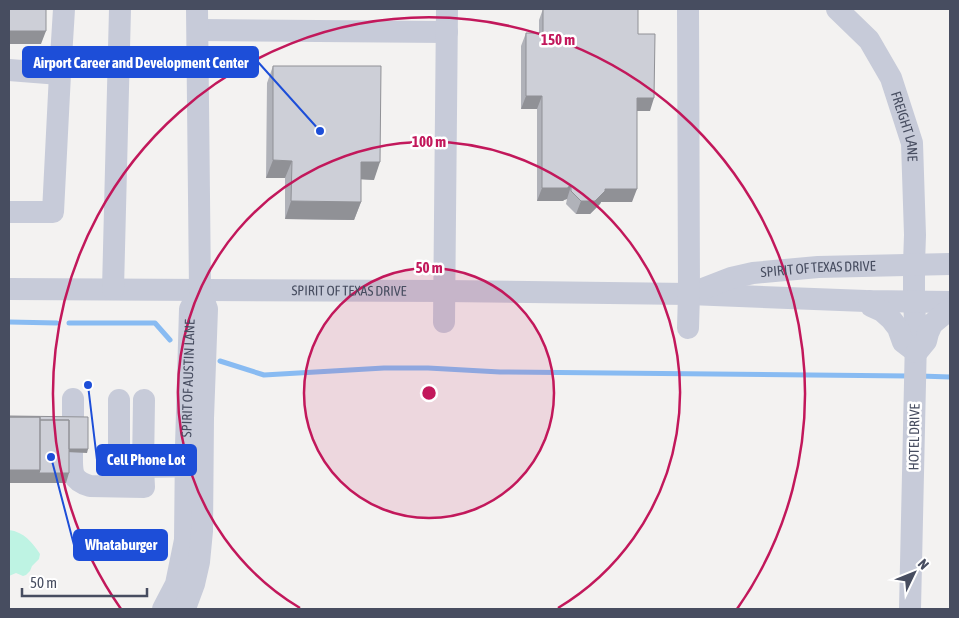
<svg xmlns="http://www.w3.org/2000/svg" width="959" height="618" font-family="'Asap Condensed',sans-serif">
  <style>
    .green { fill: #bef3e3 }
    .lines { fill: none; stroke-linecap: round; stroke-linejoin: round }
    .stream { stroke: #88bbf2; stroke-width: 5 }
    .minor { stroke: #c7cbd9; stroke-width: 22 }
    .wall { fill: #b0b2b9 }
    .shaded-wall { fill: #909196 }
    .building { fill: #cdcfd7; stroke: #909196 }
    .ring { fill: none; stroke: #c2185b; stroke-width: 2.5 }
    .labels { text-anchor: middle; dominant-baseline: central; stroke-width: 5; stroke-linejoin: round; paint-order: stroke }
    .street-label { font-size: 14px; fill: #474d60; stroke: #fff }
    .centre { fill: #c2185b; stroke: #fff; stroke-width: 2.5 }
    .ring-label { font-size: 15px; text-anchor: middle; font-weight: bold; fill: #c2185b; stroke: #fff; stroke-width: 5; stroke-linejoin: round; paint-order: stroke }
    .leader { fill: none; stroke: #1d4ed8; stroke-width: 2 }
    .callout-dot { fill: #1d4ed8; stroke: #fff; stroke-width: 2 }
    .callout { fill: #1d4ed8; stroke: #1d4ed8; stroke-width: 2 }
    .callout-label { font-size: 15px; text-anchor: middle; font-weight: bold; fill: #fff }
  </style>
  <rect width="100%" height="100%" fill="#f3f2f1"/>
  <path class="green" d="M9,530C24,532 32,542 40,554L39,559L32,566L30,571L26,575L23,576L16,573L9,576Z"/>
  <g class="lines">
    <path class="stream" d="M9,322L57,323
      M69,323H155L170,340
      M220,361L264,375L384,368H428L500,372L909,376
      M920,376L950,377"/>
    <g class="minor">
      <path id="s1" d="M837,9L869,40L891,78L912,143L915,235L914,264V302L916,338L910,609"/>
      <path d="M198,30L447,32"/>
      <path d="M9,70L60,74L64,9"/>
      <path d="M9,212H53L60,74"/>
      <path id="s2" d="M9,289L444,291L689,294L866,301L950,302"/>
      <path d="M113,289L120,9"/>
      <path id="s3" d="M700,290L731,278L753,273L818,267L950,264"/>
      <path d="M869,301L871,306L882,311L891,319L898,328L903,342L916,352"/>
      <path d="M444,322L447,9"/>
      <path d="M688,328L689,294L688,9"/>
      <path d="M917,352L926,341L928,333L932,324L950,309"/>
      <path d="M119,400V486"/>
      <path d="M73,420V399"/>
      <path d="M72,453C72,471 70,480 90,486L144,487L143,467L144,400"/>
      <path d="M143,467L202,466"/>
      <path id="s4" d="M163,609L176,584L185,540L186,446L190,309L200,290"/>
      <path d="M183,609L187,603L194,584L199,562L202,531L203,418L207,309L200,290L197,9"/>
    </g>
  </g>
  <path class="wall" d="M543,9H638V34L650,111H637L632,202H601L600,204L590,214H576L566,204L567,199L564,200L563,201H537V109H521V46L526,33H539V20Z
    M273,66L374,180L361,179V202L354,220L285,219V178H266L267,83Z"/>
  <path class="shaded-wall" d="M9,31H46L41,44H9Z
    M526,96H542L537,109H521Z
    M637,98H654L650,111H633Z
    M273,160L292,161L285,178H266Z
    M361,162H380L374,180L355,179Z
    M571,186L567,199L564,200L563,201H537L542,188Z
    M605,189H637L632,202H601L600,204L590,214H576L581,201Z
    M291,201L361,202L354,220L285,219Z
    M67,449H88L87,453L66,452Z
    M9,470H40L69,473L66,483H9Z"/>
  <path class="building" d="M9,9H46V31H9Z
    M543,9H638V34H655L654,98H637V189H605V191L595,201H581L571,191V186L568,187V188H542V96H526V33H543Z
    M273,66H381L380,162H361V202L291,201L292,161L273,160Z
    M9,416L88,417V449H69V420H40V417H9Z
    M9,417H40V470H9Z
    M40,420H69V473H39L40,470Z"/>
  <circle cx="429" cy="393" r="125" fill="#c2185b" fill-opacity=".12"/>
  <g class="ring">
    <circle cx="429" cy="393" r="125"/>
    <path d="M300 608A251 251 0 1 1 558 608"/>
    <path d="M121 609A376 376 0 1 1 737 609"/>
  </g>
  <g class="labels">
    <g class="street-label">
      <text stroke="none"><textPath href="#s1" startOffset="139">FREIGHT LANE</textPath></text>
      <text stroke="none"><textPath href="#s3" startOffset="121">SPIRIT OF TEXAS DRIVE</textPath></text>
      <text stroke="none"><textPath href="#s2" startOffset="340">SPIRIT OF TEXAS DRIVE</textPath></text>
      <text stroke="none"><textPath href="#s4" startOffset="235">SPIRIT OF AUSTIN LANE</textPath></text>
      <text transform="translate(914 437) rotate(-89)">HOTEL DRIVE</text>
    </g>
  </g>
  <circle cx="429" cy="393" r="8" class="centre"/>
  <g class="ring-label">
    <text x="558" y="45">150 m</text>
    <text x="429" y="147">100 m</text>
    <text x="429" y="273">50 m</text>
  </g>
  <path class="leader" d="M320 131L258 62M88 385L97 460M51 457L74 545"/>
  <g class="callout-dot">
    <circle cx="320" cy="131" r="5"/>
    <circle cx="88" cy="385" r="5"/>
    <circle cx="51" cy="457" r="5"/>
  </g>
  <g class="callout">
    <rect x="23" y="47" width="235" height="30" rx="5"/>
    <rect x="97" y="445" width="99" height="30" rx="5"/>
    <rect x="74" y="530" width="93" height="30" rx="5"/>
  </g>
  <g class="callout-label">
    <text x="141" y="68">Airport Career and Development Center</text>
    <text x="146" y="465">Cell Phone Lot</text>
    <text x="121" y="550">Whataburger</text>
  </g>
  <rect width="959" height="618" fill="none" stroke="#474d60" stroke-width="20"/>
  <g transform="translate(914 573) rotate(47)" stroke="#ffffff" stroke-width="4" paint-order="stroke">
  <path d="M0-4L9 19L0 12L-9 19Z" fill="#474d60"/>
  <text y="-8" font-size="14" font-weight="bold" text-anchor="middle" fill="#474d60">N</text>
  </g>
  <path d="M22 588v8h125v-8" fill="none" stroke="#474d60" stroke-width="2.5"/>
  <text x="30" y="588" font-size="15" fill="#474d60" stroke="#ffffff" stroke-width="4" paint-order="stroke">50 m</text>
</svg>
